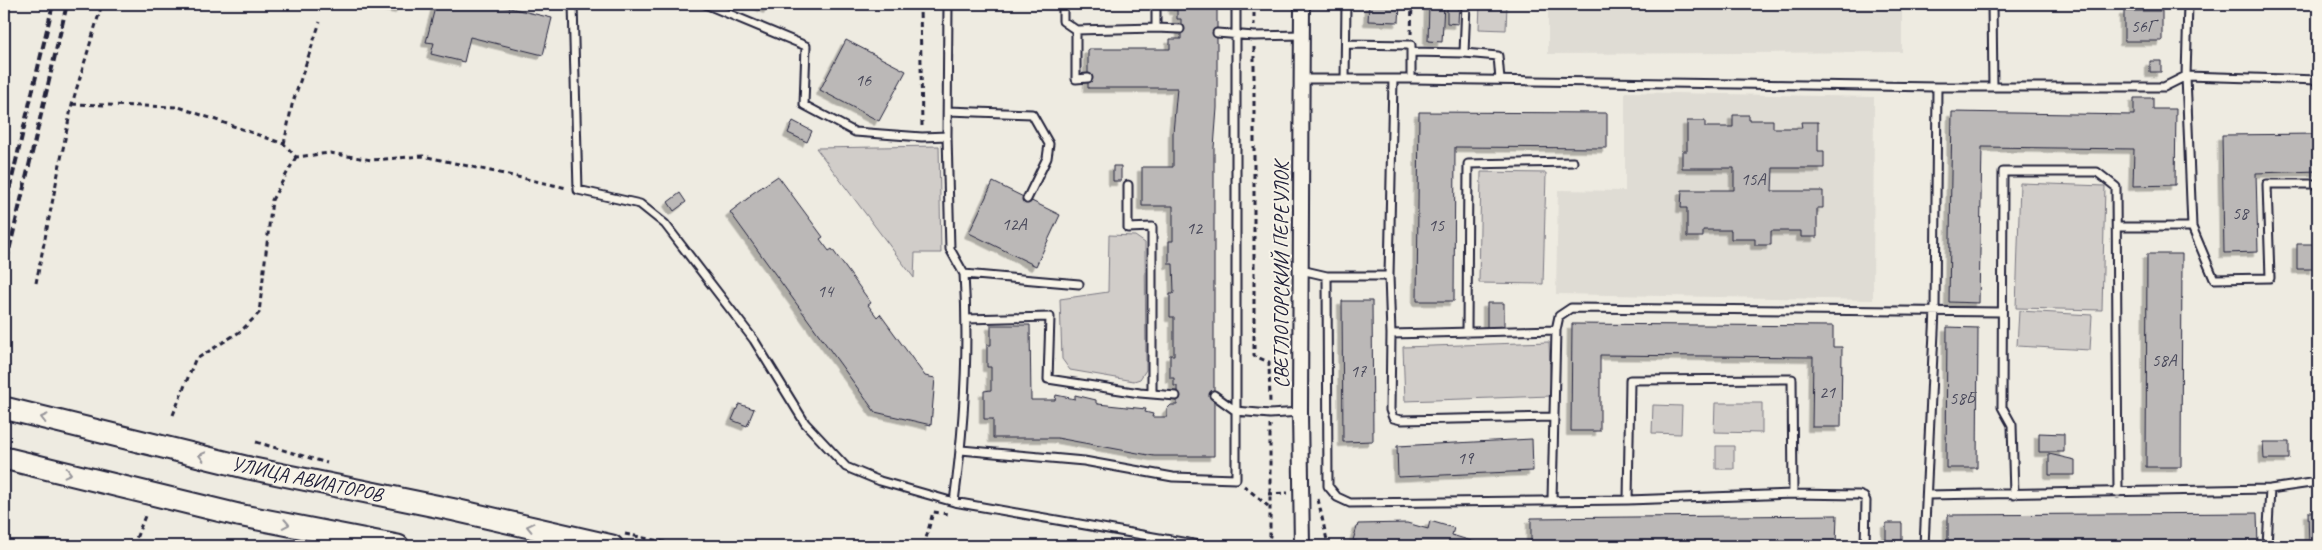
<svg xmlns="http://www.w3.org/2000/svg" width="2322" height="550" font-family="Caveat,sans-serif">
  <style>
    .built { fill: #dfdcd4 }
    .green { fill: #d1cdc9; stroke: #7a7882 }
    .building { fill: #bbb8b7; stroke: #22223b; filter: url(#shadow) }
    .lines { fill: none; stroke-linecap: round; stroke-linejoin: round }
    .service-casing { stroke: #22223b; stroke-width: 11 }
    .minor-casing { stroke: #22223b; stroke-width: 18 }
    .primary-casing { stroke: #22223b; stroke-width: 25 }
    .path { stroke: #22223b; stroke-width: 3; stroke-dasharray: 5 4; stroke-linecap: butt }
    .service { stroke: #f7f3e8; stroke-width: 7 }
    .minor { stroke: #f7f3e8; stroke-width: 14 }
    .primary { stroke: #f7f3e8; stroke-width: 21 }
    .rail { stroke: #22223b; stroke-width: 4; stroke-dasharray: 8 4; stroke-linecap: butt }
    .primary-bridge-casing { stroke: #22223b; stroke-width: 25; stroke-linecap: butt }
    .primary-bridge { stroke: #f7f3e8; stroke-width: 21 }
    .oneway { stroke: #97959a }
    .labels { text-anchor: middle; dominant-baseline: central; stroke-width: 4; stroke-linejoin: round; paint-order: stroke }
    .number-label { font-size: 18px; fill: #48485a }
    .street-label { font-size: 20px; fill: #22223b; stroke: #f7f3e8 }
  </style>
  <defs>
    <filter id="shadow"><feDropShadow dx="-4.5" dy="4.5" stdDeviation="0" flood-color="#0004"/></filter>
  </defs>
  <rect width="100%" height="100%" fill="#eeebe1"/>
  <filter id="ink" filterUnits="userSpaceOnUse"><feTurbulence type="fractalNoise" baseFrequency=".02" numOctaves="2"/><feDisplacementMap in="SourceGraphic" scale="10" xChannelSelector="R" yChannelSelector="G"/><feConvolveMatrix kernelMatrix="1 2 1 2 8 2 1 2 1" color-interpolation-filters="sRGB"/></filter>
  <g filter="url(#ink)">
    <path class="built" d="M1548,4H1902V52L1548,54Z
      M1625,92L1874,97L1873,300L1556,294L1558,190L1625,191Z"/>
    <path class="green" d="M1480,4H1507L1506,30L1479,29Z
      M939,146L941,253H915L914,278L816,148Z
      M1481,172L1546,173L1543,284L1479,283Z
      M2020,183L2105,186L2102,310L2016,308Z
      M1109,235L1135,236L1145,243L1146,370L1140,379L1134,381L1070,370L1062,359L1060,299L1108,292Z
      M2019,311L2092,315L2090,350L2017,346Z
      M1549,342L1551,396L1405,401L1403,347Z
      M1715,403H1762V433L1714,432Z
      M1653,405L1682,406L1681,434L1652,433Z
      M1716,446H1734V469H1716Z"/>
    <path class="building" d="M376,4H401L400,9Z
      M436,4H493L552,18L543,55L470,37L464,62L431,54L434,43L426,42Z
      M756,4H771L768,9Z
      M1173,4H1217V108L1214,148V456H1154L1057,438H993V419H984V391L991,390V367H987V345H991V325H1030L1031,400H1055L1056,395L1075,399V395L1096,400V403L1098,404L1146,409L1145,412L1153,414L1152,417H1167V409L1171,405H1177V386H1174V378H1170V355H1174V317H1170V294H1173L1174,292L1173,264H1169V241H1173V206H1142V167H1173V133L1177,88H1088V49H1170V39H1181V19H1177V10H1173Z
      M1369,4H1400L1399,22L1368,21Z
      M1429,4H1444L1442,42L1428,41Z
      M1447,5H1459L1458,24L1447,23Z
      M2124,11H2162V41H2124Z
      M846,40L906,71L879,121L820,90Z
      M2150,61H2161V72H2150Z
      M2134,98H2153V109H2176L2175,185L2133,186L2134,149L1982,147L1979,303L1949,302L1952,112L2134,115Z
      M1419,112L1607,113V148L1455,147L1454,301H1417Z
      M1733,115H1749V120H1773V128H1802L1801,122H1818V151H1824V168H1773L1772,191H1823V208H1817V237H1801V231H1771V245H1755V239H1731V230H1703V237H1687V208H1681L1682,190H1734V168H1682V151H1687V121H1705V127H1733Z
      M793,121L812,131L807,142L788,133Z
      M2318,134V171L2256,173L2258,252L2224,253L2222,135Z
      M1113,166H1121V181H1113Z
      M778,176L823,237L820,239L829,251L832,249L871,303L868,305L877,317L880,314L925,376L935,378L931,425L875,412L730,212L751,196L750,195Z
      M993,182L1060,215L1036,266L969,233Z
      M680,193L686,202L674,211L668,202Z
      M2297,244H2314V269H2297Z
      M2147,254H2182L2181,467H2146Z
      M1342,301H1372L1373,441L1343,442Z
      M1487,303H1504V328H1487Z
      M1572,324L1833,326V347H1842L1841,427H1812L1813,357L1600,355V431H1571Z
      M1947,327L1978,328L1977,468H1946Z
      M739,404L754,409L747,426L732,420Z
      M2039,433L2064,434V452H2039Z
      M1532,439L1533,471L1398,477L1397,446Z
      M2263,442H2289V459H2264Z
      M2049,454L2075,460V475H2049Z
      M2308,512H2318V546H2309Z
      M2257,513L2258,546H1948V515Z
      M1837,515L1836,546H1531V518Z
      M1430,521L1454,528L1452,535L1487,546H1368V545L1353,540L1358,524L1407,523L1428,529Z
      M1886,523H1902V546H1886Z"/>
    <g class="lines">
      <defs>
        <path id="service" d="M573,4L578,190L640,204L665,224L754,340L805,423L846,467L880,481L954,502L1205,546
          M705,4L806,46L804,105L855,132L922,137L947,136L950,249L964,274L1079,284
          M1063,4V21L1076,30L1156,28V4
          M1466,4L1464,53L1498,56L1500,80
          M1992,4L1993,87
          M2188,4L2186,76L2192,227L2214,279L2270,278L2267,184H2318
          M1156,28L1180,29
          M1076,30V79L1088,78
          M1217,33L1254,36L1302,35
          M1346,44L1411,45V79
          M1411,52L1464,53
          M1302,79H1411L1937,87H2164L2186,76L2318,80
          M1345,79L1346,4
          M1393,79L1389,276L1391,334L1390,410L1393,418L1401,420L1553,417
          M948,111L1032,114L1049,144L1047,158L1027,199
          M947,136L948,4
          M1128,185V228L1152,227V393
          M2117,227H2192
          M1301,270L1327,276H1389
          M1327,276L1328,486L1337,497L1350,503L1628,500L1793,494L1859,495L1864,497L1866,501L1865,546
          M966,319L1050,317L1048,379L1140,393L1176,396
          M1467,333L1468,164L1573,162
          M1391,334L1556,330
          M1214,395L1236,411L1270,414L1300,412
          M961,450L1084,461L1173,477L1236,479V4
          M1927,495L2270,489L2318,482
          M2014,495L2012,425L2002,407L2003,172H2097L2116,187L2118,493
          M1552,499L1556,330L1559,316L1571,308L2002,312
          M1628,500L1630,380L1792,379L1793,494
          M954,502C964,427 969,349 964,274
          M1924,546L1935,310L1937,87
          M2267,546L2270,489"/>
        <path id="minor" d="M1302,546L1300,412L1302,4"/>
        <path id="primary" d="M249,468L455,510L612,546
          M238,515L398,546"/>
      </defs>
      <use href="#service" class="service-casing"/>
      <use href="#minor" class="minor-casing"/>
      <use href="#primary" class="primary-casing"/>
      <path class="path" d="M920,4L922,126
        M1254,4V26
        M1411,34L1412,4
        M1254,47V356L1269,362L1270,403
        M72,104L179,107L284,144L296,157L330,153L372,160L423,156L567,188
        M284,144L292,105L320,22
        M36,283L72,104L102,4
        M173,415L195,360L241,331L259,313L272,200L296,157
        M256,442L327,463
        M1244,486L1268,506
        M1268,494L1288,493
        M1318,499L1328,545L1331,546
        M625,534L683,546
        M133,546L145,516
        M924,546L933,512L948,514
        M1267,546L1270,536V425"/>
      <use href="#service" class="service"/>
      <use href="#minor" class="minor"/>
      <use href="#primary" class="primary"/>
      <path class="rail" d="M4,212L53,4
        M4,272L67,4"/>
      <defs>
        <path id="primary-bridge" d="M4,408L249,468
          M4,458L238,515"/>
      </defs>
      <use href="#primary-bridge" class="primary-bridge-casing"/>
      <use href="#primary-bridge" class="primary-bridge"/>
    </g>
    <defs><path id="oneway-chevron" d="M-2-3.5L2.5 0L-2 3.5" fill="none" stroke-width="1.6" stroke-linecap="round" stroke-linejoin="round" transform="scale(1.25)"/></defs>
    <g class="oneway">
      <use href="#oneway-chevron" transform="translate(44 418) rotate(-166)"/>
      <use href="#oneway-chevron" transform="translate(202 456) rotate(-166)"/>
      <use href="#oneway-chevron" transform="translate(68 473) rotate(14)"/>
      <use href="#oneway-chevron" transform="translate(286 524) rotate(11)"/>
      <use href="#oneway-chevron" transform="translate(530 527) rotate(-167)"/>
    </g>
  </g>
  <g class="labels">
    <g class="number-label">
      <text x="2143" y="26">56Г</text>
      <text x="863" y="80">16</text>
      <text x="1753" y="179">15А</text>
      <text x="2240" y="213">58</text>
      <text x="1014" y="224">12А</text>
      <text x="1436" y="225">15</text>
      <text x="1194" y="228">12</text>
      <text x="825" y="291">14</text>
      <text x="2164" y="360">58А</text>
      <text x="1358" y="371">17</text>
      <text x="1827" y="392">21</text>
      <text x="1962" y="398">58Б</text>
      <text x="1465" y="458">19</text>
    </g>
    <g class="street-label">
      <text transform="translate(1281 275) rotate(-90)">СВЕТЛОГОРСКИЙ ПЕРЕУЛОК</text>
      <text transform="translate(307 479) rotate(12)">УЛИЦА АВИАТОРОВ</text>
    </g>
  </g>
  <rect width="2322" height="550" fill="none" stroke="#f7f3e8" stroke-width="20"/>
  <rect x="10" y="10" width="2302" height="530" fill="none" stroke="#22223b" stroke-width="2" filter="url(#ink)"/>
</svg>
